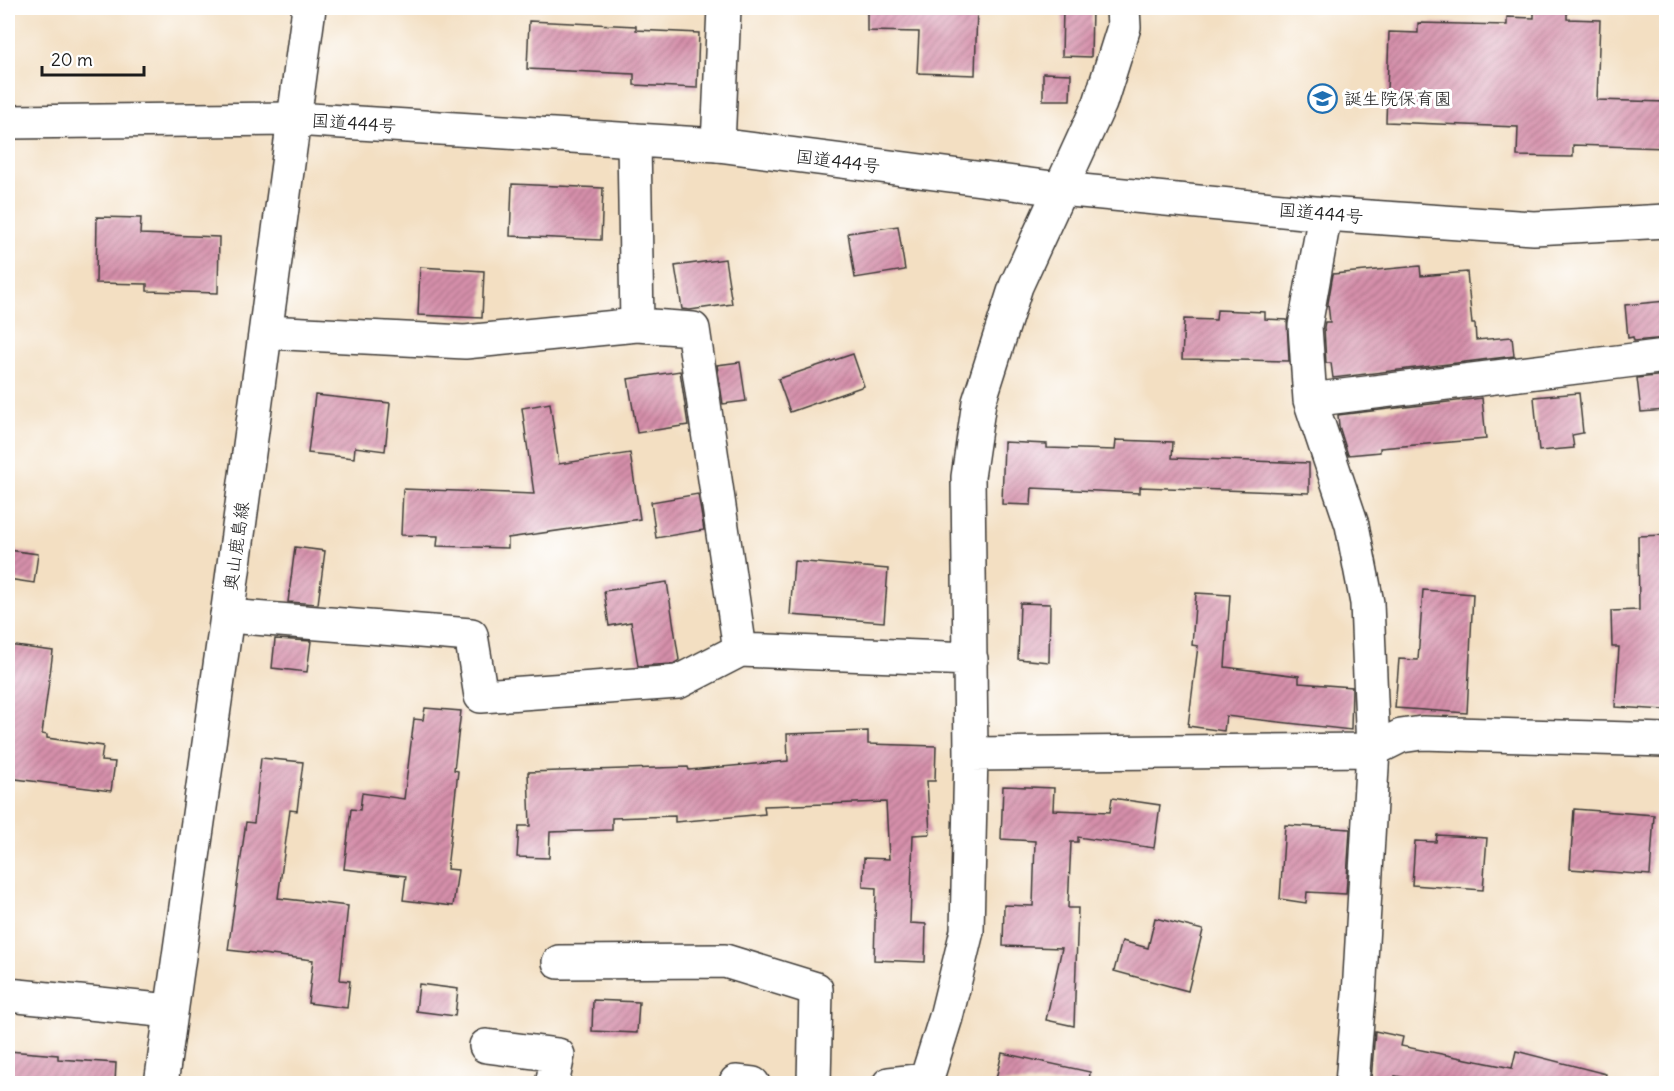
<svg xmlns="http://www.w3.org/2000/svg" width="1674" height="1091" font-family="Delius,'Klee One',sans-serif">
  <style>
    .building { fill: url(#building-hatch) }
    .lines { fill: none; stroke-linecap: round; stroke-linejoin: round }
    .minor-casing { stroke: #3c3935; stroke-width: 36 }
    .major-casing { stroke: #3c3935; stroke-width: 36 }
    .highway-casing { stroke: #3c3935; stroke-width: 36 }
    .minor { stroke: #fff; stroke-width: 33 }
    .major { stroke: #fff; stroke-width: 33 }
    .highway { stroke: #fff; stroke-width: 33 }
    .labels { text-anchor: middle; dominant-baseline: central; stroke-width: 6; stroke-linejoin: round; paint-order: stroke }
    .poi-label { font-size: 18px; fill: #1c1c1c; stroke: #fff; text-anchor: start }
    .street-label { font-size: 18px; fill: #1c1c1c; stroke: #fff }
  </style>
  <defs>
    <pattern id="building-hatch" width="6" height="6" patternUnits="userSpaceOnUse" patternTransform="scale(1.5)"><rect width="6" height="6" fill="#d58faa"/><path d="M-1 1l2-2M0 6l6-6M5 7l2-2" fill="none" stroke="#ac748a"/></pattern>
  </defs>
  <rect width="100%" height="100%" fill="#fff"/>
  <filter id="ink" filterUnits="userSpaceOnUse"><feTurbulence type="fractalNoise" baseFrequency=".0167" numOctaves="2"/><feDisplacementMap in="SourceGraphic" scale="12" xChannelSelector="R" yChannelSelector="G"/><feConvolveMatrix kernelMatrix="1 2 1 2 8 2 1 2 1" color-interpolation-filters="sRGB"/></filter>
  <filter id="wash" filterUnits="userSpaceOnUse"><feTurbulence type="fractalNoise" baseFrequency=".008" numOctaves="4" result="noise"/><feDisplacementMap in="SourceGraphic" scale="24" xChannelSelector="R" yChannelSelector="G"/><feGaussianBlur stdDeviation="1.35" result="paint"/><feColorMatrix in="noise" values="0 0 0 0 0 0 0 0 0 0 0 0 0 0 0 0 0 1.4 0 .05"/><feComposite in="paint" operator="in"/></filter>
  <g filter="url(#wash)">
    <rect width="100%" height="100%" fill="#f3dfc2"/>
    <g id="blocks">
      <path class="building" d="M867,8H977L975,75L917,73L919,32L867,31Z
        M1063,8H1092L1091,57L1062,56Z
        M1534,8H1567V19L1600,20L1597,100L1666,102V148L1573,145V157L1517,156L1518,127L1386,122L1389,32L1418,33V23L1507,25V17L1534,18Z
        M529,21L636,26V30L699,33L697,88L634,85V74L527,69Z
        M1043,73L1071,74L1070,100H1043Z
        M512,184L603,188L601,240L510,236Z
        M97,217L141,218L140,234L219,237L218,293L147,291V284L96,283Z
        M898,226L905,270L855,278L848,233Z
        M725,259L732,304L690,310L682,309L675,266Z
        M1420,266L1421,276L1467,272L1472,324H1475L1476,340L1512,337L1514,356L1333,378L1331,363H1326L1324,327L1325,322H1330L1328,303L1333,274Z
        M420,267L484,271L482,318L418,315Z
        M1666,301V338L1634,341L1633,337L1628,338L1625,305Z
        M1217,310L1265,312V319L1287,320L1289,361L1182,359L1184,319L1216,320Z
        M853,354L864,386L790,412L778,379Z
        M740,362L746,401L723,404L717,365Z
        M680,371L688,425L637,433L628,379Z
        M1666,375V410L1641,412L1637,378Z
        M1579,393L1583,433L1572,435L1574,448L1539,451L1534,397Z
        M315,395L390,403L385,451L355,447L354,458L308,453Z
        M1482,398L1486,439L1380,448V452L1348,455L1339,426L1338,415Z
        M550,403L559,464L630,453L640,519L508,538V548L437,546L438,536L401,535L403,489L534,494L522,408Z
        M1116,440L1173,442L1172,458L1309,463V493L1140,487V493L1032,488L1031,505L1002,504L1004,442L1047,444V448L1115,450Z
        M698,494L704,530L656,538L651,502Z
        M1666,535V710L1615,707L1619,647H1612L1611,611L1639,610L1638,536Z
        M295,547L325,551L318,604L288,602Z
        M8,550L38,554L34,583L8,579Z
        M794,561L888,569L884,622L790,615Z
        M667,582L679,660L673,664L638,666L631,622L609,626L604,591Z
        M1423,590L1473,594L1467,713L1395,708L1399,659L1418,660Z
        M1196,593L1230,595L1225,667L1299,676V683L1352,687L1351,730L1226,716L1224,731L1188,726L1198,646L1192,645Z
        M1020,603L1050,604L1049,662L1018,659Z
        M275,639L311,641L307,672L272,668Z
        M8,645L53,651L42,734L47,735V738L103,746L101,761L115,762L111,791L8,778Z
        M425,708L461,711L454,770L458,771L447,869L458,870L453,906L403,900L406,876L344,869L351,809L360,810L362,793L404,799L414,719L423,720Z
        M868,731V744L936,746L935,781H927L930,834L913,835L910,923L926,924L925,962L874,960L876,888L863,887L864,858L889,859L886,802L764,806L765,814L675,822V816L612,818V830L550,832L549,858L517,857L519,826H530L528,772L688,767L689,770L788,761L787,734Z
        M261,758L303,762L297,811L290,810L278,898L348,906L340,980L350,981L347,1008L308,1003L313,960L228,950L246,822L254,823Z
        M1003,786L1054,788L1053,810L1110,812L1112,798L1160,805L1154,848L1078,837V842H1071L1068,908H1078L1074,1026L1046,1020L1062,948L1003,946L1004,905L1033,906L1035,841L1001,839Z
        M1574,809L1654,815L1650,875L1570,869Z
        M1285,825L1350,829L1346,894L1307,892L1306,903L1280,899Z
        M1437,835L1487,838L1483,890L1412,885L1415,841L1436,842Z
        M1155,918L1203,930L1188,991L1114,971L1122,941L1148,948Z
        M419,984L458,989L455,1016L416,1011Z
        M593,1000L639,1002L637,1033L592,1031Z
        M1375,1031L1403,1037L1401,1046L1512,1068L1516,1051L1606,1074L1604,1083H1432L1395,1076L1394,1083L1371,1081Z
        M8,1051L58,1055V1059L116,1063L115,1083H8Z
        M1002,1053L1090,1072L1089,1083H995Z"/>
    </g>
  </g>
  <g filter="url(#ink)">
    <use href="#blocks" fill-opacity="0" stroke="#3c3935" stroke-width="1.5"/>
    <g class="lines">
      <defs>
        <path id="minor" d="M718,145L724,8
          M1325,214L1305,326L1310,400L1352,525L1367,603L1373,750L1359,995L1352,1084
          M637,325L693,329L740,650
          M266,332L465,342L637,325L634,140
          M1310,400L1666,356
          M227,616L471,635L481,696L678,682L740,650L971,659
          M971,754L1373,750L1401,736L1422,733L1666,740
          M559,962L725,961L816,989L814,1084
          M8,995L170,1011
          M486,1046L558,1055L552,1084
          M736,1082L753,1084
          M889,1084L926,1080
          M925,1084L946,1017L967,931L971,754L968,477L979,402L1016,286L1100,103L1124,27L1123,8"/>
        <path id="major" d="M161,1084L227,616L309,8"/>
        <path id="highway" d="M8,122L294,119L718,145L1060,189L1325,214L1534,228L1666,221"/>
      </defs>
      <use href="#minor" class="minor-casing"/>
      <use href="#major" class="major-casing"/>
      <use href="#highway" class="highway-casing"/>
      <use href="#minor" class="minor"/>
      <use href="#major" class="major"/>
      <use href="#highway" class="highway"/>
    </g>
  </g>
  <defs>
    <symbol id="school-ring" viewBox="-11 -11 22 22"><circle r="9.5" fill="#fff" stroke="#1f6fb2" stroke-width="1.5"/><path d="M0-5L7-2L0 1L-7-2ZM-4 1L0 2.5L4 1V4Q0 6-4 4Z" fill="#1f6fb2"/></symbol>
  </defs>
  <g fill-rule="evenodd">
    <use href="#school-ring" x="1306" y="82" width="33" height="33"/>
  </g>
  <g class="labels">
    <g class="poi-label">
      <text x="1344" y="98">誕生院保育園</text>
    </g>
    <g class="street-label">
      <text transform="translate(354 123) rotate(4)">国道444号</text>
      <text transform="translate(838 161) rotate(7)">国道444号</text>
      <text transform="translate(1321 213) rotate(5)">国道444号</text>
      <text transform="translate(236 546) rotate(-82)">奥山鹿島線</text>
    </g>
  </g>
  <rect width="1674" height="1091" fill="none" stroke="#fff" stroke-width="30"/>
  <path d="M42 66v9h102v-9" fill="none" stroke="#1c1c1c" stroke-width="3"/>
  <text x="51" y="66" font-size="18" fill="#1c1c1c" stroke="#ffffff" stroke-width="4.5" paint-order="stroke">20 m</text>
</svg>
